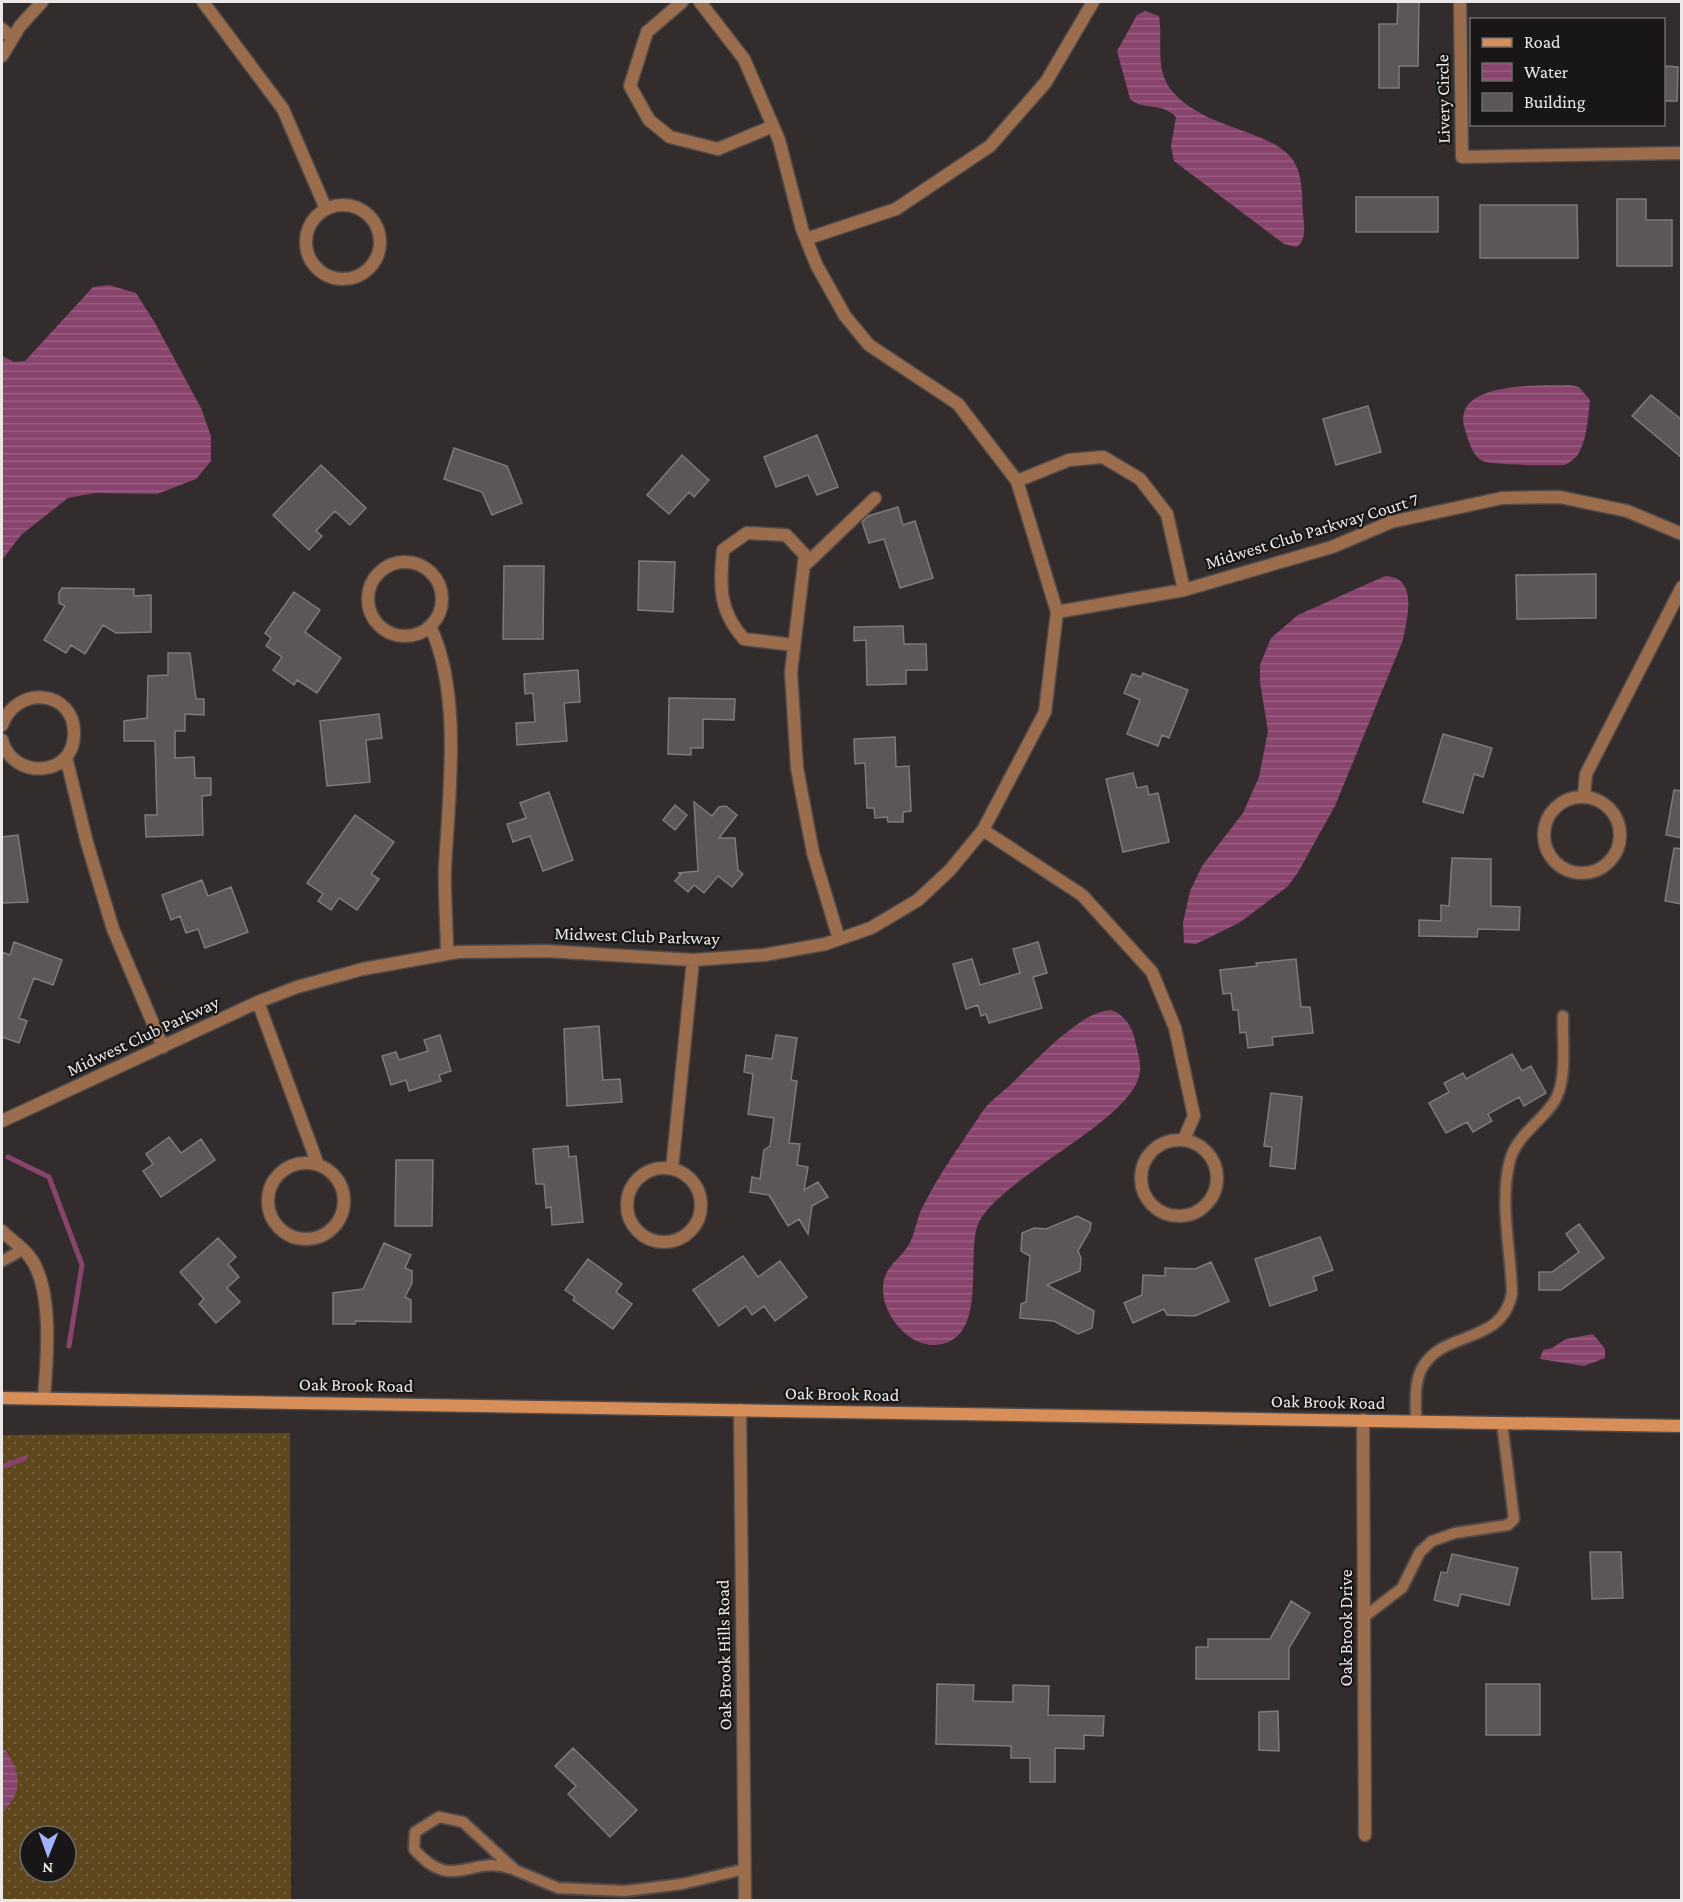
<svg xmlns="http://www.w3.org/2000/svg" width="1683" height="1902" font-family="'Crimson Pro',serif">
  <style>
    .grass { fill: url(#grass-dots); fill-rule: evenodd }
    .water { fill: url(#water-rules) }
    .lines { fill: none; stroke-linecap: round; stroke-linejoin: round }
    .stream { stroke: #88446d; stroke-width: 5 }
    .building { fill: #5b5657; stroke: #7f797a; stroke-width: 1.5 }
    .lane-casing { stroke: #504b4a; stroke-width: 14 }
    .street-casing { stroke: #504b4a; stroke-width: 15 }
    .secondary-casing { stroke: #504b4a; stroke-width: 15 }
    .lane { stroke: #9b6d4c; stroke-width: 10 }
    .street { stroke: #9b6d4c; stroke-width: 12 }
    .secondary { stroke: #d88e59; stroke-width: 12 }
    .labels { text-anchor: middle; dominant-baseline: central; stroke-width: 4.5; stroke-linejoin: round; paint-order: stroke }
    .street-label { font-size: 18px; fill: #ebe8e7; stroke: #181616 }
  </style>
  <defs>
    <pattern id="grass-dots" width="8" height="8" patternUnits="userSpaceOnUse" patternTransform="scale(1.5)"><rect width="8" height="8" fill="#5e461d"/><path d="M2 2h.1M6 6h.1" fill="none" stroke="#75613e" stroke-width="1.8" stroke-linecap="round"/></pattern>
    <pattern id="water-rules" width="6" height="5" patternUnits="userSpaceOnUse" patternTransform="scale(1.5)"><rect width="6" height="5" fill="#88446d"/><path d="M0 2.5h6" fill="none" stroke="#995f82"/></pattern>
  </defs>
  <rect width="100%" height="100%" fill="#322d2c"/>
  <path class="grass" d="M290,1433L291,1900H2V1435ZM30,1836H66V1872H30Z"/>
  <path class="water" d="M1145,11L1159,16C1163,39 1155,66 1169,87C1200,130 1270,128 1293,160C1303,175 1302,196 1303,214C1304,226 1307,239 1297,247L1284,244L1174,161L1171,146L1176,117C1161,101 1143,111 1130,99L1117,51L1137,15Z
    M109,285L136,293L155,323L201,408L211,436V461L196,479L157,494L95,493L68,498L21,535L2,560V356L14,362L25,361L93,287Z
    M1570,385L1579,387L1590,400C1588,417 1587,444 1576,457C1573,460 1568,464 1564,465C1555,466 1489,465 1483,461C1472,456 1469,441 1465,430C1449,380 1542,386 1570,385Z
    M1385,576C1419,577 1407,618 1403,640L1335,806L1297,874L1287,887L1239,923L1196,944L1184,943L1183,923L1190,891L1202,866L1243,813L1259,777L1268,731L1260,682V665L1271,638L1298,615Z
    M1111,1010C1124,1014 1132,1027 1135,1040C1137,1050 1141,1061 1140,1071C1136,1119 1008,1173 980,1220C963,1248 992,1342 935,1345C904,1346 873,1304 886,1274C890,1264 902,1256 908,1246C915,1235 916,1220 922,1208C939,1174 961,1144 982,1112C988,1103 999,1095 1008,1087C1031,1065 1055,1039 1082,1021C1091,1015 1100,1011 1111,1010Z
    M1593,1334L1605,1349V1358L1584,1366L1540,1359L1543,1350L1552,1348L1566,1339Z
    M2,1746C20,1769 26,1790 2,1813Z"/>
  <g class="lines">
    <path class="stream" d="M8,1157L49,1177L82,1265L69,1346
      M2,1467L25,1458"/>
  </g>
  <path class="building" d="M1398,2H1419L1418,66H1399V88H1379V24H1397Z
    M1664,66L1678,67L1677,101H1664Z
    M1356,197H1438V232H1356Z
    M1617,199H1646V220H1672V266H1617Z
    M1480,205H1577L1578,258H1480Z
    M1651,395L1682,420V458L1632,416Z
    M1368,406L1381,452L1336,465L1323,419Z
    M817,435L838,487L817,495L808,475L776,487L764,457Z
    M454,448L507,466L522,503L492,515L482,492L444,479Z
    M682,455L709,480L694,497L689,492L669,514L647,495Z
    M321,465L366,508L350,525L335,511L316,531L322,536L309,550L273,515Z
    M898,507L903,525L915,521L933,578L900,588L884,539L869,543L862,522L868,516Z
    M639,561L675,562L673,612L638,610Z
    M504,566H544L543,639H503Z
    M1596,574V618L1517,619L1516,575Z
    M62,588L134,589V596L151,595V632L116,633L103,625L85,654L71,645L66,653L44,640L65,606L59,603V593Z
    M294,592L320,610L305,632L341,658L317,693L297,680L294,685L273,670L282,657L266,646L271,638L265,633Z
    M903,626L904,644H926L927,670H906V684L867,685L866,640L854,641V627Z
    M168,653H190L196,699H204V715L185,714V731H175V758L194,757L195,778H211V795L202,796L203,835L146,837L145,815H157L155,741H124V721L147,718L148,676L168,675Z
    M578,670L580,702L564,703L567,741L517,745L516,723L535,722L533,693L525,694L524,674Z
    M1143,673L1188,690L1169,738L1162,735L1158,746L1127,734L1140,700L1124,693L1132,674L1141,677Z
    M669,698L735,699L734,720L703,719V748H691V755L668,754Z
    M379,714L382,738L366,740L370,782L327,786L320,721Z
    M1443,734L1492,748L1483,777L1474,774L1463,813L1423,802Z
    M895,737L896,767L909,766L911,811L903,812V822H888L887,817L875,818L874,808H867L865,763L855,764L854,739Z
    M1133,773L1137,788L1147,786L1149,795L1158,793L1169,842L1123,852L1106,779Z
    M1674,790L1682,791V838L1666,835Z
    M549,792L573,860L543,871L530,836L513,842L507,824L526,818L520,803Z
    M694,802L712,816L719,807L726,806L737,815L719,838H735L738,870L743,874L732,887L718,876L704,893L694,885L688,892L675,881L681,874L678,873L698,871Z
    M675,805L687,815L675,830L663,820Z
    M355,815L394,842L371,874L379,879L357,910L339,898L331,910L318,901L323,894L307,883Z
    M18,835L28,902L2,903V837Z
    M1674,848L1682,849V904L1665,901Z
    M1452,858L1491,859V906L1520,907L1519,930L1478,929L1477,937L1419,936V920L1441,921V905L1449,906Z
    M202,880L208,896L231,887L248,932L205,948L198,929L186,933L180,916L171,920L162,895Z
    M14,942L62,960L53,985L34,978L19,1018L27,1021L19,1043L2,1037V952L10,955Z
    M1038,942L1047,973L1033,977L1042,1008L989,1023L986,1014L981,1016L978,1005L966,1009L953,964L972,959L980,985L1020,973L1013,949Z
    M1296,959L1301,1007H1310L1313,1033L1272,1037L1273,1045L1248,1048L1246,1032L1240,1033L1238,1010H1233L1231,993L1223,994L1220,970L1257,966L1256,963Z
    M599,1026L603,1080L620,1079L622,1102L567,1106L564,1029Z
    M440,1035L451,1071L439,1075L441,1081L409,1091L406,1080L391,1085L382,1056L396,1052L399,1060L428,1051L424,1040Z
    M776,1035L797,1038L791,1080L797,1081L789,1143L800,1144L797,1165L808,1167L804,1190L818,1182L828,1197L812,1206L808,1234L799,1219L788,1226L769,1195L750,1192L752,1177L760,1179L764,1150L770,1146L774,1118L748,1114L753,1074L744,1072L746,1055L772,1059Z
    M1512,1054L1522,1071L1531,1066L1546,1093L1524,1106L1519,1097L1488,1114L1492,1121L1473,1132L1467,1122L1446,1133L1429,1103L1449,1092L1444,1083L1463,1073L1466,1079Z
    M1271,1093L1302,1097L1295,1169L1270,1166L1272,1147L1264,1146Z
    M169,1137L181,1153L201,1139L215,1160L161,1197L143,1171L153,1164L146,1154Z
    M568,1146L569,1157L576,1156L583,1222L552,1225L551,1207L546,1208L544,1184H536L533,1149Z
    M396,1160H433L432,1226H395Z
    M1077,1216L1091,1223L1090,1230L1078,1251L1081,1258L1080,1271L1047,1285L1094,1311L1092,1328L1078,1334L1054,1321L1020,1318L1021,1304L1026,1302L1030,1256L1021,1251L1022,1233L1034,1228L1046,1229Z
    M1579,1224L1604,1258L1561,1290H1539V1272H1552L1579,1252L1566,1234Z
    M1320,1237L1333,1270L1313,1277L1317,1290L1270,1306L1255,1259Z
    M218,1238L236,1257L228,1264L239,1277L227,1288L240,1302L216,1323L199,1304L204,1299L180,1272Z
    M384,1243L411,1255L405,1268L412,1271V1283L405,1297L411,1300V1322L356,1321L355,1324H333V1293L363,1289Z
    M743,1256L758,1277L780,1261L807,1297L775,1321L764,1306L752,1315L746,1306L719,1326L693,1290Z
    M588,1259L622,1284L616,1292L632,1304L613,1329L573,1300L575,1297L565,1290Z
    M1211,1262L1229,1301L1195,1316L1167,1315L1164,1309L1133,1323L1124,1303L1142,1295L1143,1275L1165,1276V1268L1195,1269Z
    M1590,1552H1621L1623,1598L1592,1599Z
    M1452,1554L1518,1568L1509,1605L1461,1594L1458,1606L1434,1600L1441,1572L1447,1573Z
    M1291,1601L1310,1613L1289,1648V1679H1196V1647H1208V1639H1270Z
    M937,1684L974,1685L973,1701L1013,1702V1685L1049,1686L1048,1715L1104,1716L1103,1736L1084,1735V1749L1055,1748V1782H1030V1758H1011V1746L936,1744Z
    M1486,1684H1540V1735H1486Z
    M1278,1711L1279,1751L1259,1750V1712Z
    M573,1748L637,1810L610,1837L568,1794L576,1786L555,1766Z"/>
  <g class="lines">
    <defs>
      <path id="lane" d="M2,1261L22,1250
        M1416,1421C1416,1405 1414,1385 1421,1370C1442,1328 1502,1347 1512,1293C1511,1251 1499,1202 1510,1160C1517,1135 1540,1123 1554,1102C1568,1080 1562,1041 1563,1016
        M1364,1617L1402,1588L1420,1552L1432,1541L1455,1533L1508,1525L1514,1519L1502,1423
        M515,1870L463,1822L439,1817L415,1832L414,1849C453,1895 472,1852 515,1870L558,1888L625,1891L682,1884L745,1869"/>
      <path id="street" d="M203,2L283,109L326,209
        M682,2L647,32L630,86L649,120L670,137L718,149L773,126
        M1460,2L1462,157L1682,153
        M2,29L12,38
        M2,56L20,26L42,2
        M306 242a37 37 0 1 1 74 0a37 37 0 1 1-74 0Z
        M806,239L896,209L990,146L1046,82L1093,2
        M1017,481L1069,460L1103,457L1140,479L1167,514L1184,590
        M368 599a37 37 0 1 1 74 0a37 37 0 1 1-74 0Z
        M804,566L875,498
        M1057,612L1184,590L1332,547L1391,522L1502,498L1560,497L1627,511L1682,534
        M430,626C462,693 449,794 445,867C444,895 447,925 447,954
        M794,645L744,639C718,610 720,586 723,550L747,533L786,535L805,555L791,672L797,768L813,853L839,939
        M2,725C17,684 75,690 74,734C74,778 12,780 2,740
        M66,757L87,843L113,929L163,1047
        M1584,796L1586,774L1682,587
        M1544 835a38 38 0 1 1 76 0a38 38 0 1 1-76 0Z
        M983,830L1082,895L1152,972L1175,1028L1194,1116L1184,1139
        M258,1002L318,1165
        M2,1121L258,1002L297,987L363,969L458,952L546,951L693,960L764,955L825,944L871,928L918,900L950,870L983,830L1045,712L1057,612L1017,481L958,404L869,345L845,316L817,266L802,229L779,140L744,59L700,2
        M1141 1178a38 38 0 1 1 76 0a38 38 0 1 1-76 0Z
        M268 1201a38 38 0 1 1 76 0a38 38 0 1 1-76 0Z
        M627 1205a37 37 0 1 1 74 0a37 37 0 1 1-74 0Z
        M672,1169L693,960
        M2,1231C10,1239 22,1247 29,1256C54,1287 47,1361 44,1398
        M740,1410L745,1900
        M1363,1420L1365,1835"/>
      <path id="secondary" d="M2,1398L1682,1426"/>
    </defs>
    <use href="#lane" class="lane-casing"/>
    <use href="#street" class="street-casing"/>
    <use href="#secondary" class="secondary-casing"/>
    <use href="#lane" class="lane"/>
    <use href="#street" class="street"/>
    <use href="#secondary" class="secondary"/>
  </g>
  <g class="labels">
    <g class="street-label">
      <text transform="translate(1443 99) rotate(-91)">Livery Circle</text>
      <text transform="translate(1312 531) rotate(-17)">Midwest Club Parkway Court 7</text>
      <text transform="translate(637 936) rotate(2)">Midwest Club Parkway</text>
      <text transform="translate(143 1036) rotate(-25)">Midwest Club Parkway</text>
      <text transform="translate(356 1385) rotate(1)">Oak Brook Road</text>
      <text transform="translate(842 1394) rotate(1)">Oak Brook Road</text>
      <text transform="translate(1328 1402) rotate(1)">Oak Brook Road</text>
      <text transform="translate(1346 1628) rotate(-90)">Oak Brook Drive</text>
      <text transform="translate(724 1655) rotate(-91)">Oak Brook Hills Road</text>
    </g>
  </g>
  <rect width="1683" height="1902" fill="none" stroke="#ebe8e7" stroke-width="6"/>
  <rect x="1470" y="18" width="195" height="108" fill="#181616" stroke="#6c6a6a" stroke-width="1.5"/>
  <rect x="1482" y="38" width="30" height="9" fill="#d88e59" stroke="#6c6a6a" stroke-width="1.5"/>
  <text x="1524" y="48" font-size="18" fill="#ebe8e7">Road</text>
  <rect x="1482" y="63" width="30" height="18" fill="url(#water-rules)" stroke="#6c6a6a" stroke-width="1.5"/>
  <text x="1524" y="78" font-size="18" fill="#ebe8e7">Water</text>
  <rect x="1482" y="93" width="30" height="18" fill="#5b5657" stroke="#6c6a6a" stroke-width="1.5"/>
  <text x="1524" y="108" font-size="18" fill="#ebe8e7">Building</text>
  <g transform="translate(48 1854) rotate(181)"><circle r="28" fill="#181616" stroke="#6c6a6a" stroke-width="1.5"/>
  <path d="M0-4.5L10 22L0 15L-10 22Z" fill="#a2b2fd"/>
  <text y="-9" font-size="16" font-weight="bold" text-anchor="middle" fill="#ebe8e7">N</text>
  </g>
</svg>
